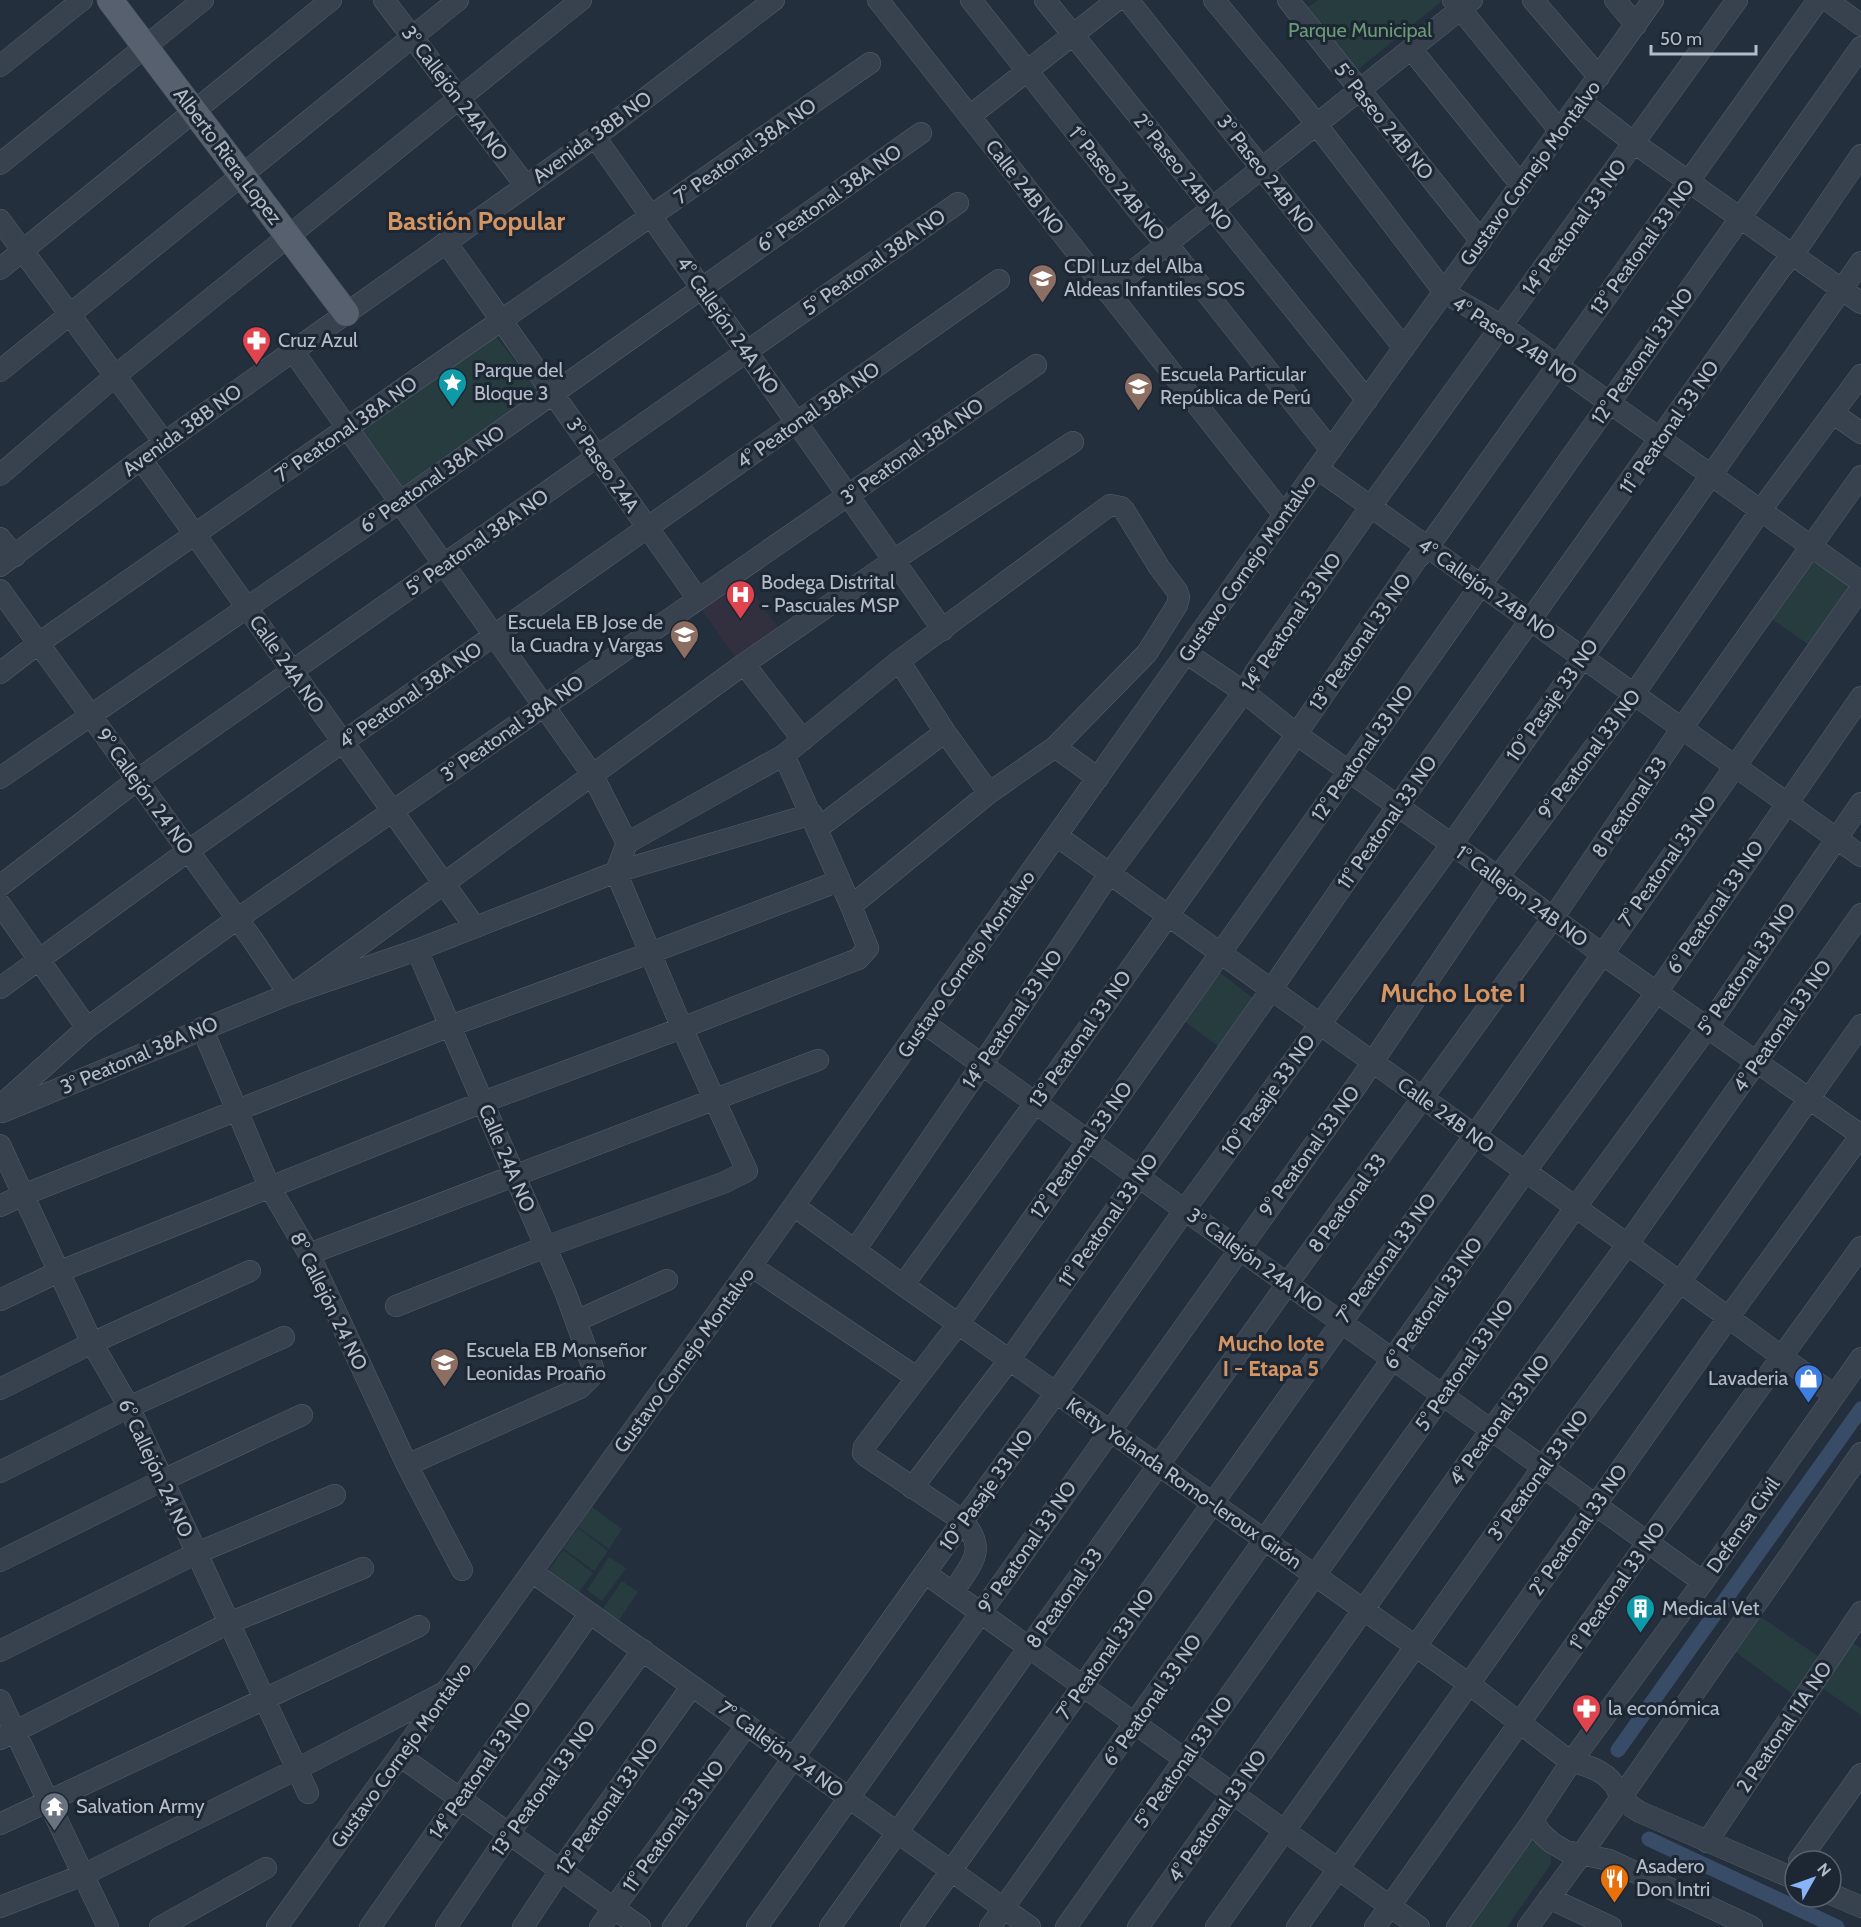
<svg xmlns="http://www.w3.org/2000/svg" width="1861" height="1927" font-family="Cabin,sans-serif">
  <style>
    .medical { fill: #32303f }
    .green { fill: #263c3f }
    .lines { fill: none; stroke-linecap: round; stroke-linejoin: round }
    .canal { stroke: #394c67; stroke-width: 15 }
    .minor-casing { stroke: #565f6c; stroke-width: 22 }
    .major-casing { stroke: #414a57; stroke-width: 27 }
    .minor { stroke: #38414e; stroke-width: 21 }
    .major { stroke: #56606e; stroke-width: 26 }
    .labels { text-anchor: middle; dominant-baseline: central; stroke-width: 6; stroke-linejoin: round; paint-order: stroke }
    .park-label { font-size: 20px; fill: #6b9a76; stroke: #1d2633 }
    .street-label { font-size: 20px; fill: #b4bcc9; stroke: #1d2633 }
    .poi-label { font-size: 20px; fill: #b4bcc9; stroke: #1d2633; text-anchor: start }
    .quarter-label { font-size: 22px; font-weight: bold; fill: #d59563; stroke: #1d2633 }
    .district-label { font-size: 26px; font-weight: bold; fill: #d59563; stroke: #1d2633 }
  </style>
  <rect width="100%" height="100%" fill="#242f3e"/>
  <path class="medical" d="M743,578L782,633L738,661L699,606Z"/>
  <path class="green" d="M1318,0H1441L1442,1L1355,72L1304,10Z
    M495,335L541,395L401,494L356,430Z
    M1810,554L1853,585L1812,647L1767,616Z
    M1214,968L1258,1002L1223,1050L1179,1017Z
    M592,1507L622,1529L609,1549L578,1527Z
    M578,1528L608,1551L594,1571L563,1548Z
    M563,1550L593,1573L579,1592L549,1570Z
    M609,1557L626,1568L602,1601L587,1590Z
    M622,1581L638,1592L615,1626L599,1614Z
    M1758,1615L1821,1658L1794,1695L1733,1650Z
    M1853,1643L1861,1648V1715L1822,1688Z
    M1529,1842C1542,1842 1553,1851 1551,1864L1507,1927H1463Z"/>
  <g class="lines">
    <path class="canal" d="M1618,1750L1861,1409
      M1649,1839L1837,1927"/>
    <defs>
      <path id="minor" d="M384,0L526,186
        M878,0L1284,515
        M971,0L1143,217L1181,261L1331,450
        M1045,0L1367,400
        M1128,0L1404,348
        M1214,0L1304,108L1445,293L1502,326L1861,582
        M1288,0L1481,241
        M1453,0L1560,131
        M1533,0L1599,77
        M1615,0L1636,25
        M1827,0L1861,25
        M1411,49L1521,185
        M0,66L82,0
        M1581,102L1634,143L1861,303
        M970,116L1117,0
        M595,137L943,630
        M0,164L203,0
        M0,220L164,442
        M446,242L698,599
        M0,269L331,0
        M1107,292L1472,0
        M293,351L592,774L627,843
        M0,371L458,0
        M1834,414L1861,433
        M141,459L475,927
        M1318,469L1861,856
        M0,475L115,376L581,0
        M0,538L15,556
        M0,566L141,459L595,137L774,0
        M0,590L252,939L289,994
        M1186,653L1244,692L1296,734L1498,877L1602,954L1861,1135
        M899,661L945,732L989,793
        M744,664L803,740
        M0,673L39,643L870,63
        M1055,747L1098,778
        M0,778L400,502L921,133
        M817,829L945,732
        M1057,836L1680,1282L1834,1395
        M616,872L627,843L784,755L899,661L1110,505L1121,507L1124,510L1159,567L1177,591L1179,597L1177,605L1147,653L1055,747L989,793L851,906L784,755
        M0,886L137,780L958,203
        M0,904L87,1028
        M0,988L188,851L999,280
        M297,991L744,664L894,560L1073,442
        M924,1023L1703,1582
        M202,1028L269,1186L309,1254L407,1465L462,1570
        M0,1106L87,1028L237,919L1036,365
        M2,1112L289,994L417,950L616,872L812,814
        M0,1145L92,1343L129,1407L308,1793
        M0,1206L23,1195L450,1026L650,953L839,881
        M794,1206L903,1285L1469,1684L1571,1762C1587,1765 1603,1770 1614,1784C1617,1788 1618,1793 1621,1797C1626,1803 1633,1808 1640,1812L1795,1879
        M855,1250L996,1044L1109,874L1244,692L1256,671L1371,506L1737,0
        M309,1254L818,1060
        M751,1266L916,1377
        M903,1285L1036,1102L1287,748L1416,560L1428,547L1818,0
        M0,1300L58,1272L483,1102L682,1028L858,959L868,948L851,906
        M396,1306L545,1247L723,1183L747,1171L682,1028L616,872
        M576,1321L667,1280
        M0,1389L92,1343L250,1271
        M407,1465L580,1388L591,1377L593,1368L566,1294L417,950
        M0,1472L129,1407L284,1337
        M912,1488L1010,1359L1271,990L1397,807L1781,268L1793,255L1861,155
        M0,1561L163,1480L302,1415
        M532,1572L1030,1927
        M925,1573L1419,1927
        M953,1593C970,1564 989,1551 963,1521L866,1456L863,1453L864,1447L959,1323L1861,47
        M0,1651L197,1553L335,1495
        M0,1700L108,1927
        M0,1739L229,1623L363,1568
        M400,1756L640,1927
        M1533,1820L1541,1833L1552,1843L1566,1851L1609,1860L1752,1927
        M0,1824L419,1626
        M1707,1842L1861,1612
        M1799,1861L1861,1774
        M1831,1894L1861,1907
        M1549,1898L1611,1927
        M0,1907L83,1875L297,1769L443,1693
        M160,1927L266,1868
        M277,1927L751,1266L1284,515L1653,0
        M370,1927L590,1613
        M446,1927L515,1825L643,1650
        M523,1927L560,1871L692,1686
        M600,1927L747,1725
        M673,1927L925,1573L1048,1404L1191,1201L1456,838L1861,262
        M757,1927L1359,1082L1498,877L1634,694L1761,510L1861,375
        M830,1927L1288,1283L1553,918L1682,728L1861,476
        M911,1927L1480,1128L1861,588
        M990,1927L1525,1172L1657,992L1861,697
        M1066,1927L1575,1208L1707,1028L1861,803
        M1138,1927L1491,1430L1627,1245L1861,914
        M1216,1927L1548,1460L1680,1282L1861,1025
        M1297,1927L1728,1318L1861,1135
        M1375,1927L1647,1543L1861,1247
        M1457,1927L1533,1820L1571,1762L1703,1582L1861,1358
        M1528,1927L1581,1855L1861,1453"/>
      <path id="major" d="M110,0L346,313"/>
    </defs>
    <use href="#minor" class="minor-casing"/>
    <use href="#major" class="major-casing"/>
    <use href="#minor" class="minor"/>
    <use href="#major" class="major"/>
  </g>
  <defs>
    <symbol id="school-pin" viewBox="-11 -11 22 30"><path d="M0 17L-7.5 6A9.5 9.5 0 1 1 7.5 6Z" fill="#8d6e63" stroke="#1d2633"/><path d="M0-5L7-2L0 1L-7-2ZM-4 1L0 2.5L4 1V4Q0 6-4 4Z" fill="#fff"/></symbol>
    <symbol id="pharmacy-pin" viewBox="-11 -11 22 30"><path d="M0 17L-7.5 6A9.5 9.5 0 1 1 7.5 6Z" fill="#e0444e" stroke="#1d2633"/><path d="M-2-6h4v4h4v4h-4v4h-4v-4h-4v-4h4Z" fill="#fff"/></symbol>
    <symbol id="sight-pin" viewBox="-11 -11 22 30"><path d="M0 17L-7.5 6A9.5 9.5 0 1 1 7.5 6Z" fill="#0f9aa8" stroke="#1d2633"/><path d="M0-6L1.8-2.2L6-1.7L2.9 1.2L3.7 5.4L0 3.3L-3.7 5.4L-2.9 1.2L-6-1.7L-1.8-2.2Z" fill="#fff"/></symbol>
    <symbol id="hospital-pin" viewBox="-11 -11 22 30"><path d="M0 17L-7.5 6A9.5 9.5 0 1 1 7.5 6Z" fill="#e0444e" stroke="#1d2633"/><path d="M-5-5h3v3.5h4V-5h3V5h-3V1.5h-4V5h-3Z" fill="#fff"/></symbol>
    <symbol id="shop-pin" viewBox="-11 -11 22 30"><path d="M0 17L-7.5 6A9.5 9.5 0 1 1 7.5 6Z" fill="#3f7fe0" stroke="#1d2633"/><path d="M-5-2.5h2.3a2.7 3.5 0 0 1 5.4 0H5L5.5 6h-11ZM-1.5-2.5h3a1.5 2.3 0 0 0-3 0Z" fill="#fff"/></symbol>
    <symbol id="building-pin" viewBox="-11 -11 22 30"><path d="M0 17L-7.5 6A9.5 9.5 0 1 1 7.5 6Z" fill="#0f9aa8" stroke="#1d2633"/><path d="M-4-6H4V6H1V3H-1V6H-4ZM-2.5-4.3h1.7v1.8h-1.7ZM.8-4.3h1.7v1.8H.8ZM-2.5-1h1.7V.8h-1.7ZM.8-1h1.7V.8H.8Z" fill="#fff"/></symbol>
    <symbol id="temple-pin" viewBox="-11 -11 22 30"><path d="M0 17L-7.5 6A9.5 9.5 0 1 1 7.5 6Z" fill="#6b7280" stroke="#1d2633"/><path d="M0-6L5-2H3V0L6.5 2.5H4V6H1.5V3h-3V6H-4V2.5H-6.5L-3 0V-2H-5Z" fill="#fff"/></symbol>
    <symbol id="restaurant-pin" viewBox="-11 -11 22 30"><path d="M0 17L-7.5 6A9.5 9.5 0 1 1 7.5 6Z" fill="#e8710a" stroke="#1d2633"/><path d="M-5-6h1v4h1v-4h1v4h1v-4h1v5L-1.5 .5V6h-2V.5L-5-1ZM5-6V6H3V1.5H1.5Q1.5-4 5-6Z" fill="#fff"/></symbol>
  </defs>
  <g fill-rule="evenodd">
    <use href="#school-pin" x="1026" y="262" width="33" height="45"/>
    <use href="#pharmacy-pin" x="240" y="324" width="33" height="45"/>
    <use href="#sight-pin" x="436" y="366" width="33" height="45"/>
    <use href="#school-pin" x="1122" y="370" width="33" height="45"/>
    <use href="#hospital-pin" x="724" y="578" width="33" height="45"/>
    <use href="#school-pin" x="668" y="618" width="33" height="45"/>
    <use href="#school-pin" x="428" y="1346" width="33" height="45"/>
    <use href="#shop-pin" x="1792" y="1362" width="33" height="45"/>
    <use href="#building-pin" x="1624" y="1592" width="33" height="45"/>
    <use href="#pharmacy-pin" x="1570" y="1692" width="33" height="45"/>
    <use href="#temple-pin" x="38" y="1790" width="33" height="45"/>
    <use href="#restaurant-pin" x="1598" y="1862" width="33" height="45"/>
  </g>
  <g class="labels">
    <g class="park-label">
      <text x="1360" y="30">Parque Municipal</text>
    </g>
    <g class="street-label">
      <text transform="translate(455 93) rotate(53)">3° Callejón 24A NO</text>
      <text transform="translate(1384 121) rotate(51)">5° Paseo 24B NO</text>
      <text transform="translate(592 137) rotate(-36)">Avenida 38B NO</text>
      <text transform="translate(745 151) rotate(-35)">7° Peatonal 38A NO</text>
      <text transform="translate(228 156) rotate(53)">Alberto Riera Lopez</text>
      <text transform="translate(1183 172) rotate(51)">2° Paseo 24B NO</text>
      <text transform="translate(1530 173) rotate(-54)">Gustavo Cornejo Montalvo</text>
      <text transform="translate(1266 174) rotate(52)">3° Paseo 24B NO</text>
      <text transform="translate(1117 183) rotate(51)">1° Paseo 24B NO</text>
      <text transform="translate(1025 187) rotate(52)">Calle 24B NO</text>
      <text transform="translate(829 198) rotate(-35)">6º Peatonal 38A NO</text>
      <text transform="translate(1574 227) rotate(-54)">14° Peatonal 33 NO</text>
      <text transform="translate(1642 247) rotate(-54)">13° Peatonal 33 NO</text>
      <text transform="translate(874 262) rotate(-35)">5° Peatonal 38A NO</text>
      <text transform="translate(728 325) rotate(55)">4° Callejón 24A NO</text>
      <text transform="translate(1515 340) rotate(33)">4° Paseo 24B NO</text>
      <text transform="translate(1642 356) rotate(-55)">12° Peatonal 33 NO</text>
      <text transform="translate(808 415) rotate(-35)">4° Peatonal 38A NO</text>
      <text transform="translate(1669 427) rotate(-55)">11° Peatonal 33 NO</text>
      <text transform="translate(346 429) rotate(-35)">7° Peatonal 38A NO</text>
      <text transform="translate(182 430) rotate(-36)">Avenida 38B NO</text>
      <text transform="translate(912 451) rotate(-35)">3° Peatonal 38A NO</text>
      <text transform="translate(603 465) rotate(55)">3° Paseo 24A</text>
      <text transform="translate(432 479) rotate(-35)">6º Peatonal 38A NO</text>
      <text transform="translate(477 542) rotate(-35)">5° Peatonal 38A NO</text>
      <text transform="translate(1247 568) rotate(-55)">Gustavo Cornejo Montalvo</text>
      <text transform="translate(1487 589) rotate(35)">4° Callejón 24B NO</text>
      <text transform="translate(1291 622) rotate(-56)">14° Peatonal 33 NO</text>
      <text transform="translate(1360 642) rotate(-55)">13° Peatonal 33 NO</text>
      <text transform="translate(287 664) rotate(55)">Calle 24A NO</text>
      <text transform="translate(410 695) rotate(-35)">4° Peatonal 38A NO</text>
      <text transform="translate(1552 700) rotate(-55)">10° Pasaje 33 NO</text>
      <text transform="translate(512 728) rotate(-35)">3° Peatonal 38A NO</text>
      <text transform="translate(1362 753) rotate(-55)">12° Peatonal 33 NO</text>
      <text transform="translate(1589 754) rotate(-53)">9° Peatonal 33 NO</text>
      <text transform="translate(145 791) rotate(54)">9° Callejón 24 NO</text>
      <text transform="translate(1629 807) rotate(-56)">8 Peatonal 33</text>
      <text transform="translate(1387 822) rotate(-55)">11° Peatonal 33 NO</text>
      <text transform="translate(1667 861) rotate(-55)">7° Peatonal 33 NO</text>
      <text transform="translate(1522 896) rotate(36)">1° Callejon 24B NO</text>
      <text transform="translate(1715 907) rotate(-56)">6° Peatonal 33 NO</text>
      <text transform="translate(966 964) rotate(-55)">Gustavo Cornejo Montalvo</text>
      <text transform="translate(1746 969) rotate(-55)">5° Peatonal 33 NO</text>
      <text transform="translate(1012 1019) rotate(-56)">14° Peatonal 33 NO</text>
      <text transform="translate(1782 1026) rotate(-55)">4° Peatonal 33 NO</text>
      <text transform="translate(1080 1039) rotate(-55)">13° Peatonal 33 NO</text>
      <text transform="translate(139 1055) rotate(-23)">3° Peatonal 38A NO</text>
      <text transform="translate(1268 1095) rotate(-54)">10° Pasaje 33 NO</text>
      <text transform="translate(1446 1115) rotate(36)">Calle 24B NO</text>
      <text transform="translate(1081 1150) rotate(-55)">12° Peatonal 33 NO</text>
      <text transform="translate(1309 1151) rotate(-54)">9° Peatonal 33 NO</text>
      <text transform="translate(507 1158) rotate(67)">Calle 24A NO</text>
      <text transform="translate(1347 1203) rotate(-54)">8 Peatonal 33</text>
      <text transform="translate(1108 1220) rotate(-55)">11° Peatonal 33 NO</text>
      <text transform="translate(1386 1258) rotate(-54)">7° Peatonal 33 NO</text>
      <text transform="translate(1255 1260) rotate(36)">3° Callejón 24A NO</text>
      <text transform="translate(329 1301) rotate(64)">8° Callejón 24 NO</text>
      <text transform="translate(1433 1303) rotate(-55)">6° Peatonal 33 NO</text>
      <text transform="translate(684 1360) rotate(-54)">Gustavo Cornejo Montalvo</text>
      <text transform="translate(1464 1365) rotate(-55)">5° Peatonal 33 NO</text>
      <text transform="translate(1499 1420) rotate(-54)">4° Peatonal 33 NO</text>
      <text transform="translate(156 1468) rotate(65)">6° Callejón 24 NO</text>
      <text transform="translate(1538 1475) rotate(-54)">3° Peatonal 33 NO</text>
      <text transform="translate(1184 1483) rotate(35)">Ketty Yolanda Romo-leroux Girón</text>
      <text transform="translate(986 1490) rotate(-54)">10° Pasaje 33 NO</text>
      <text transform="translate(1743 1525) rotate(-55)">Defensa Civil</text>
      <text transform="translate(1578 1530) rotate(-55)">2° Peatonal 33 NO</text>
      <text transform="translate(1027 1547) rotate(-55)">9° Peatonal 33 NO</text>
      <text transform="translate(1617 1586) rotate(-55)">1° Peatonal 33 NO</text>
      <text transform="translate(1064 1598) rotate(-55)">8 Peatonal 33</text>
      <text transform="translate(1105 1654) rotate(-55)">7° Peatonal 33 NO</text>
      <text transform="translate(1152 1700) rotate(-55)">6° Peatonal 33 NO</text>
      <text transform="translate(1784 1727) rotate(-56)">2 Peatonal 11A NO</text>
      <text transform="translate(781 1749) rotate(36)">7° Callejón 24 NO</text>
      <text transform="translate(401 1755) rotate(-54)">Gustavo Cornejo Montalvo</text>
      <text transform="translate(1183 1762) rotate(-55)">5° Peatonal 33 NO</text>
      <text transform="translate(480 1770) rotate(-55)">14° Peatonal 33 NO</text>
      <text transform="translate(543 1788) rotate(-54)">13° Peatonal 33 NO</text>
      <text transform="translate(607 1806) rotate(-55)">12° Peatonal 33 NO</text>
      <text transform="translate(1217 1816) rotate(-55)">4° Peatonal 33 NO</text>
      <text transform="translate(673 1826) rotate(-54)">11° Peatonal 33 NO</text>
    </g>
    <g class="poi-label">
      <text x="1064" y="266">CDI Luz del Alba<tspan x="1064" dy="23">Aldeas Infantiles SOS</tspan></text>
      <text x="278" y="340">Cruz Azul</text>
      <text x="474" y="370">Parque del<tspan x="474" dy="23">Bloque 3</tspan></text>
      <text x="1160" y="374">Escuela Particular<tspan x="1160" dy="23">República de Perú</tspan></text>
      <text x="761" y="582">Bodega Distrital<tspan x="761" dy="23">- Pascuales MSP</tspan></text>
      <text x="663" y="622" text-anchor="end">Escuela EB Jose de<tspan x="663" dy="23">la Cuadra y Vargas</tspan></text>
      <text x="466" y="1350">Escuela EB Monseñor<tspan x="466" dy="23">Leonidas Proaño</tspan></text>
      <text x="1788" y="1378" text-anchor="end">Lavaderia</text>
      <text x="1662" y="1608">Medical Vet</text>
      <text x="1608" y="1708">la económica</text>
      <text x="76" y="1806">Salvation Army</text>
      <text x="1636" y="1866">Asadero<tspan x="1636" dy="23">Don Intri</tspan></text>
    </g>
    <g class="quarter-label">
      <text x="1271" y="1343">Mucho lote<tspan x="1271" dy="25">I - Etapa 5</tspan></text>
    </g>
    <g class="district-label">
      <text x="476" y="221">Bastión Popular</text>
      <text x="1453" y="993">Mucho Lote I</text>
    </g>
  </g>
  <g transform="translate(1813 1879) rotate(50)"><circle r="28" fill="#1d2633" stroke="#59626f" stroke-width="1.5"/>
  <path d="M0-4.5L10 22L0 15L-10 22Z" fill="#8ab4f8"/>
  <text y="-9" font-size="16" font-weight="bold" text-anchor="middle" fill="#b4bcc9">N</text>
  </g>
  <path d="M1651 45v9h105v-9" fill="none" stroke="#b4bcc9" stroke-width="3"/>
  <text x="1660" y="45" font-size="18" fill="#b4bcc9" stroke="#1d2633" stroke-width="4.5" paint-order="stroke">50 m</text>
</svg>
